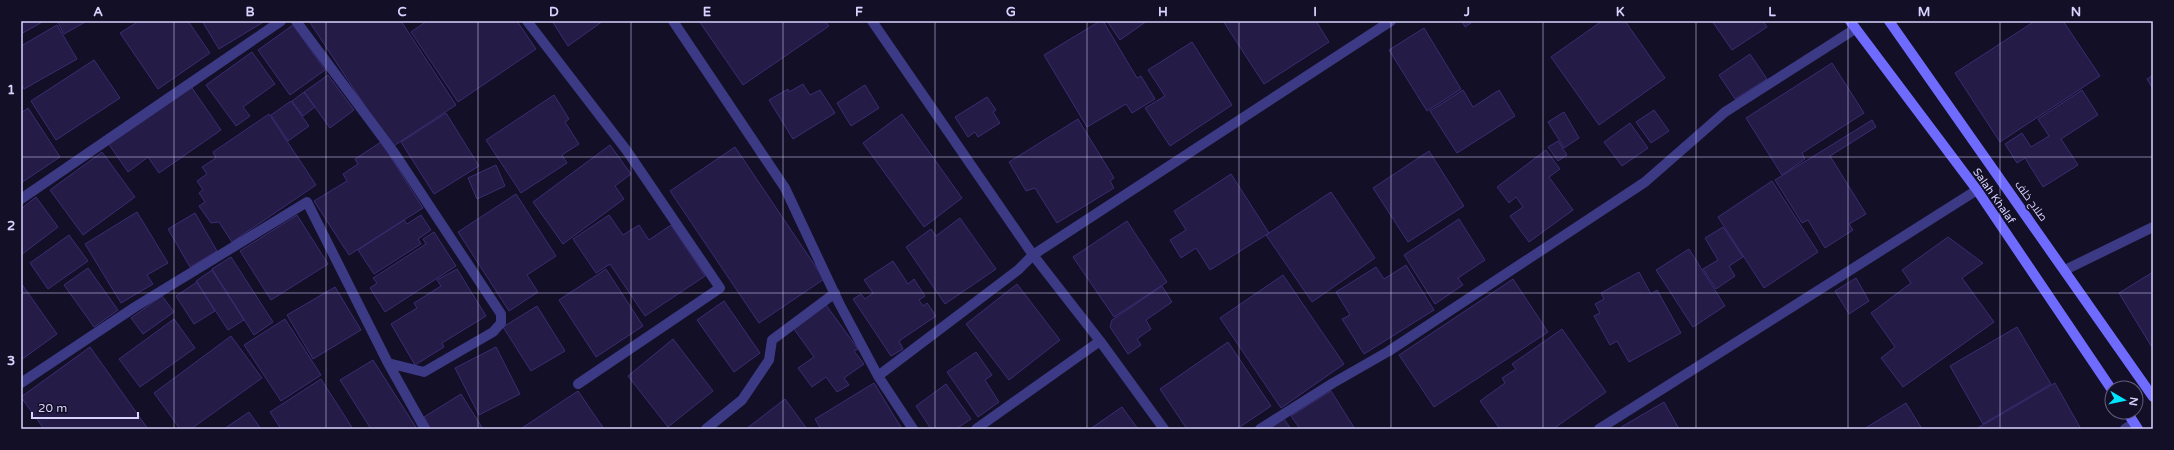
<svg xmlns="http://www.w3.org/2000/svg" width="2174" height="450" font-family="'Varela Round',Cairo,sans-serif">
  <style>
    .building { fill: #241b47; stroke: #3b2d73 }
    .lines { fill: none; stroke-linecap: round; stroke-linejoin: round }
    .minor { stroke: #3d3a85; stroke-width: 10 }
    .secondary { stroke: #6f6bff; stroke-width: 10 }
    .grid { fill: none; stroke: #d9d4ff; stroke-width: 1; stroke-opacity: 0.55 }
    .labels { text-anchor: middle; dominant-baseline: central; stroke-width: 3.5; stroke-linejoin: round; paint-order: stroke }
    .street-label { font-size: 11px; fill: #d9d4ff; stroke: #130f26 }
    .neatline { fill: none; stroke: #d9d4ff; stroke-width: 1.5 }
    .grid-label { font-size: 13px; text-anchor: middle; font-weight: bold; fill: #d9d4ff }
  </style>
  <rect width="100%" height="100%" fill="#130f26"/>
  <path class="building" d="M21,21H44L21,34Z
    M57,21H87L64,34Z
    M139,21H188L210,53L158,89L120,33Z
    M202,21H265L219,49Z
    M309,21H401L456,105L392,147Z
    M427,21H517L536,49L458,102L411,32Z
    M552,21H603L568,46Z
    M699,21H825L829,26L743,85Z
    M1100,21H1103L1137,78L1141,76L1155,99L1132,113L1126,104L1087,127L1044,55Z
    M1107,21H1147L1120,40Z
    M1223,21H1316L1329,42L1264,84Z
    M1462,21H1474L1465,27Z
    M1602,21H1625L1665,78L1599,125L1551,57Z
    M1712,21H1763L1767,27L1732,50Z
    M2035,21H2063L2100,76L2000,142L1955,73Z
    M57,25L77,59L24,89L21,83V46Z
    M293,25L325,70L290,95L258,50Z
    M1424,28L1461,89L1427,111L1389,50Z
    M1192,42L1232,105L1170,146L1145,108L1165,96L1148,70Z
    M252,52L275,84L243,107L250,116L236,126L206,85Z
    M1750,54L1767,79L1735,99L1719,75Z
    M94,60L120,98L56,140L31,101Z
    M1832,63L1864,113L1802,153L1805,159L1782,175L1746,118Z
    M328,75L354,110L330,128L304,92Z
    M2153,75V89L2147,79Z
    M803,84L810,95L820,90L835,113L793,139L769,100L788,89L789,92Z
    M190,85L221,130L159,173L148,157L128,172L108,143Z
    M865,85L879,108L851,126L837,103Z
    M1463,90L1473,107L1499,90L1515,116L1457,153L1430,111Z
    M2082,90L2098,115L2061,139L2078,165L2043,187L2025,158L2017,163L2005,144L2022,133L2031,147L2049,136L2038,119Z
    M304,92L315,107L303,116L292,101Z
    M554,95L569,119L565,122L579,144L562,155L567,163L521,193L486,140Z
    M987,97L996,110L993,112L1000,123L978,137L975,132L968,137L955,117Z
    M291,101L309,126L288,141L271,115Z
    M28,108L60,157L21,183V113Z
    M1654,110L1669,131L1651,143L1636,122Z
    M1564,112L1579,138L1564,148L1548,122Z
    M446,113L479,166L434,194L401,142Z
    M269,114L316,185L232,242L219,222L211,223L199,206L205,202L199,193L203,190L197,181L207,174L202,167L216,158L213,152Z
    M902,114L962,198L924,227L863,143Z
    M1078,119L1114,178L1110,181L1114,188L1057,223L1035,188L1026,191L1009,162Z
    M1872,120L1876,127L1830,156L1866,214L1849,224L1853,230L1825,248L1808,220L1802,223L1775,180Z
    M1630,123L1648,148L1622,166L1604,142Z
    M1558,141L1567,155L1558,161L1548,147Z
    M381,142L423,208L349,255L314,201L347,181L343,174L358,164L355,159Z
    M610,145L631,174L615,186L624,199L563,244L533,202Z
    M735,147L824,279L759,323L670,191Z
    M1546,150L1560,169L1549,177L1573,210L1529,242L1510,216L1523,207L1516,197L1509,203L1497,187Z
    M1429,151L1464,206L1408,242L1373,188Z
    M102,152L135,197L83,235L50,190Z
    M496,165L505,186L477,199L468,178Z
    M1231,174L1269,233L1210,270L1196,248L1181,258L1170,240L1186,230L1174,211Z
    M1772,181L1818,252L1764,288L1718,217Z
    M1331,192L1375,258L1312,302L1266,235Z
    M516,194L556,256L527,275L538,292L509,311L458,232Z
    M36,197L58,227L21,255V209Z
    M137,212L168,263L147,275L153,284L121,303L85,244Z
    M195,213L217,251L190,267L168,229Z
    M297,215L328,264L271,300L240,251Z
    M421,215L431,230L418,239L421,244L374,274L358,250L404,220L407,224Z
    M609,215L623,235L639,225L649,240L671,225L705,276L645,316L610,264L596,273L573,239Z
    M960,218L996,269L945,304L906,247L931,229L936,236Z
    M1459,219L1485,260L1458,278L1463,285L1435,304L1404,255Z
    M1127,221L1167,282L1114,317L1073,257Z
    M1723,227L1743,257L1729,266L1735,276L1716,289L1703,269L1718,260L1705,238Z
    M434,232L456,266L385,312L370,288L377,283L373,278L426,244L423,239Z
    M69,235L88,261L48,289L30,263Z
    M1948,237L1983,263L1962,278L1994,322L1903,387L1881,358L1895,347L1871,313L1911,283L1902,270Z
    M1689,249L1725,306L1693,327L1656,270Z
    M231,257L273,322L254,335L212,269Z
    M893,261L908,284L914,279L925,296L919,300L923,306L927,303L936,316L899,341L903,349L891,356L853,299L861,294L865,299L873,293L864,280Z
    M1406,265L1434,310L1364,354L1342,319L1350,315L1336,292L1376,267L1384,279Z
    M88,268L118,310L94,327L64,285Z
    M457,269L486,316L442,343L444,347L415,365L391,324L417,308L414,303L441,286L437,280Z
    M606,269L643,326L596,357L559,300Z
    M212,270L244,320L228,330L196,281Z
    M1639,272L1651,294L1657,290L1681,333L1629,362L1617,341L1610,345L1594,316L1600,313L1595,304L1604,299L1601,293Z
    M2153,272V349L2119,293Z
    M1283,275L1344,364L1281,408L1220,318Z
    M1856,278L1869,301L1849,314L1835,291Z
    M1513,279L1548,332L1434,407L1399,355Z
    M197,282L215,311L194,324L176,296Z
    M21,283L57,334L21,360Z
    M1017,284L1060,340L1009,380L966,324Z
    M1162,286L1172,302L1146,320L1151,329L1137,339L1141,345L1128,354L1110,327L1112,320Z
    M335,287L361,330L313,359L287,315Z
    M162,296L174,312L143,334L131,318Z
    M724,301L760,353L734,372L697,320Z
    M826,305L858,349L854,351L864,364L844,378L849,385L837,392L826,377L812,387L798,368L814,357L794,329Z
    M537,306L565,351L531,371L503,327Z
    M174,319L195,348L140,387L119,359Z
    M285,319L321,375L281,401L244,345Z
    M2017,327L2051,384L1983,424L1950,366Z
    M1562,329L1606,392L1553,429H1500L1480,401L1505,383L1502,378L1516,369L1512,364Z
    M231,336L262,378L191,429H180L154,393Z
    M673,339L713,391L668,427L628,376Z
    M1228,342L1271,406L1237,429H1187L1160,389Z
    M90,347L148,429H44L21,397Z
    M496,347L520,394L479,415L455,368Z
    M976,352L992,375L985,380L999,402L978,417L947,372Z
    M373,360L417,429H371L340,380Z
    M321,379L353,429H281L270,412Z
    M874,383L902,429H821L815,419Z
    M2055,383L2081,429H1976Z
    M946,384L971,419L956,429H931L916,406Z
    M578,391L604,429H522V428Z
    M1331,391L1355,429H1300L1291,416Z
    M461,394L483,429H431L424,417Z
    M785,399L807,429H746Z
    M1664,402L1679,429H1618Z
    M1906,403L1922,429H1864Z
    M1122,407L1138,429H1090Z
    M249,412L261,429H224Z
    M1284,419L1291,429H1269Z"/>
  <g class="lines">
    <path class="minor" d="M296,21L395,154L501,314V323L493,332L424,372L388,363
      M527,21L627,151L720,288L578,384
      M673,21L785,188L839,303L878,376L913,429
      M872,21L1033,255L1100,341L1164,429
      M21,199L281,21
      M2065,270L2153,227
      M878,376L1018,270L1033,255L1391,21
      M21,383L135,307L307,202L388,363L425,429
      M706,429L742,400L769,360L772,340L835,293
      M976,429L1100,341
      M1260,429L1333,383L1389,351L1645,182L1725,112L1855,29
      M1599,429L1977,190
      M2125,429L2134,423"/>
    <path class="secondary" d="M1850,21L1977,190L2112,390
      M1889,21L2153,397
      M2127,412L2138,429"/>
  </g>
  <path class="grid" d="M174,21V429M326,21V429M478,21V429M631,21V429M783,21V429M935,21V429M1087,21V429M1239,21V429M1391,21V429M1543,21V429M1696,21V429M1848,21V429M2000,21V429M21,157H2153M21,293H2153"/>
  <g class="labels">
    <g class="street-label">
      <text transform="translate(1994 196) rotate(55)">Salah Khalaf</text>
      <text transform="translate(2031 201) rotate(54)">صلاح خلف</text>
    </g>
  </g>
  <rect width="2174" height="450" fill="none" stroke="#130f26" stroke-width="44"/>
  <g transform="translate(2124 400) rotate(99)"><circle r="19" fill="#130f26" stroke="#625e7d"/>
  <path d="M0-3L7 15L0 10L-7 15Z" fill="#00e5ff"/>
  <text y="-6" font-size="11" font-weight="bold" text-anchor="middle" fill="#d9d4ff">N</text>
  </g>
  <path d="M32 412v6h106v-6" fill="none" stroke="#d9d4ff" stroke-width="2"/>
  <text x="38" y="412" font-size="12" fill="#d9d4ff" stroke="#130f26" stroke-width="3" paint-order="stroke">20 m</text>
  <rect x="22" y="22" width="2130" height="406" class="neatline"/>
  <g class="grid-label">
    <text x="98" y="16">A</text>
    <text x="250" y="16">B</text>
    <text x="402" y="16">C</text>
    <text x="554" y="16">D</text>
    <text x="707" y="16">E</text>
    <text x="859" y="16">F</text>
    <text x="1011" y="16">G</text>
    <text x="1163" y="16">H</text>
    <text x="1315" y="16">I</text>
    <text x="1467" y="16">J</text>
    <text x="1620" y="16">K</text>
    <text x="1772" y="16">L</text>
    <text x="1924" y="16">M</text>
    <text x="2076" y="16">N</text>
    <text x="11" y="94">1</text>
    <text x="11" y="230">2</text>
    <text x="11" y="365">3</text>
  </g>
</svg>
